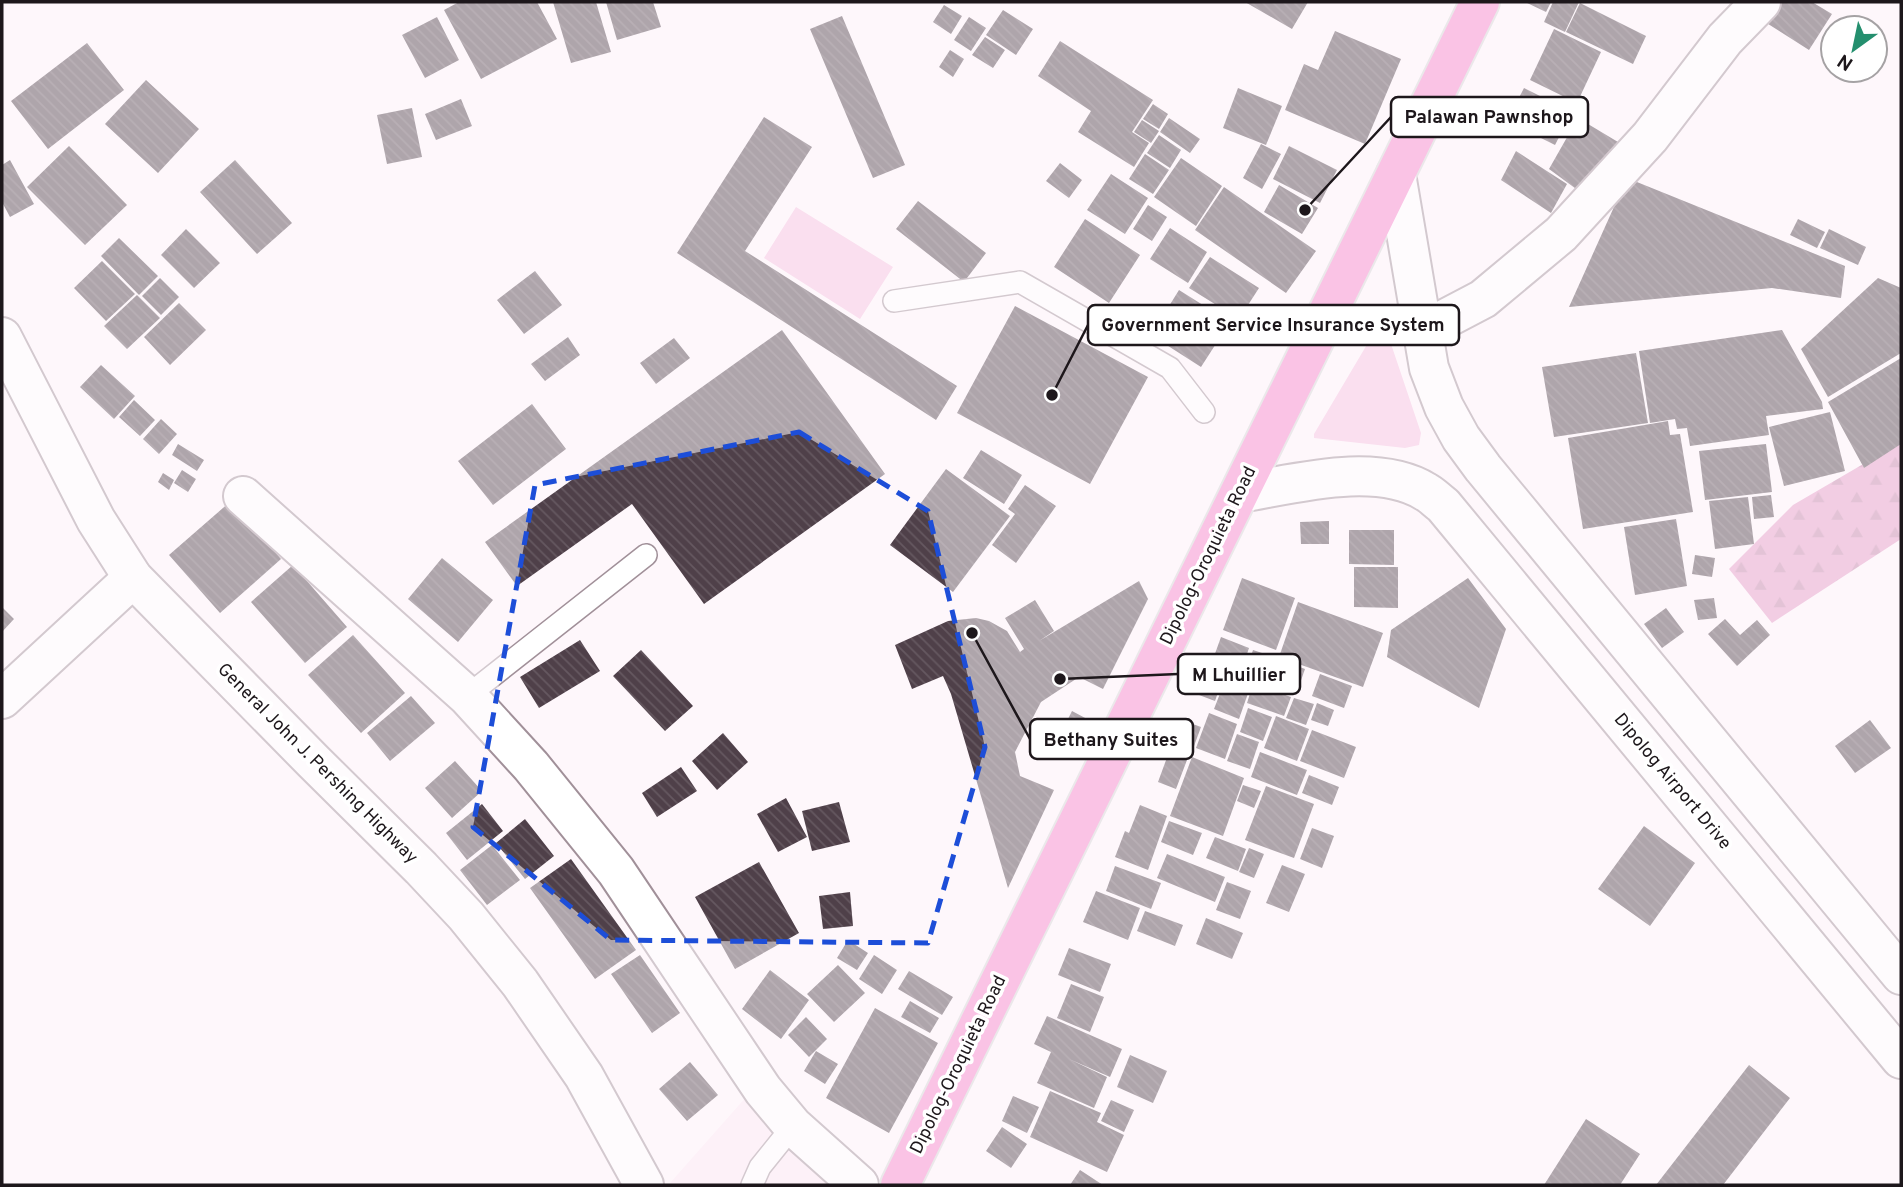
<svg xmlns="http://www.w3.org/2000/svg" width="1903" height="1187" font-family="Overpass,sans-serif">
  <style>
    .built { fill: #fde8f3 }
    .grass { fill: #f6c1df }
    .forest { fill: url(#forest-firs) }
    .building { fill: url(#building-back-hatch) }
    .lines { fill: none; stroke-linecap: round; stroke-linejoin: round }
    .lane-casing { stroke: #a19099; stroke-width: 24 }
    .street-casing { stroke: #a19099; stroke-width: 42 }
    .secondary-casing { stroke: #a19099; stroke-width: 42 }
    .highway-casing { stroke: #d6d5d6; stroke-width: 42 }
    .lane { stroke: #fff; stroke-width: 21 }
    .street { stroke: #fff; stroke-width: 38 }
    .secondary { stroke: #fff; stroke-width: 38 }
    .highway { stroke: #f583ca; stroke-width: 38 }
    .marked { fill: none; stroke: #1d4ed8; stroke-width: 5; stroke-dasharray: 14 9; stroke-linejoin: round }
    .labels { text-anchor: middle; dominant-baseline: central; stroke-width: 7; stroke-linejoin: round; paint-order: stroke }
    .street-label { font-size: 18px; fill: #1d171b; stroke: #fff }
    .leader { fill: none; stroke: #1d171b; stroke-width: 2.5 }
    .callout-dot { fill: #1d171b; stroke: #fff; stroke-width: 2.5 }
    .callout { fill: #fff; stroke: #1d171b; stroke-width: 2.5 }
    .callout-label { font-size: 19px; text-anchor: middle; font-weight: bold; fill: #1d171b }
  </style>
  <defs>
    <pattern id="forest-firs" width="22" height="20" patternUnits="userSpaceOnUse" patternTransform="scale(1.75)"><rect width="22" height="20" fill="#e499c5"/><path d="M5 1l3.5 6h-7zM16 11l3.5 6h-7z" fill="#c383a9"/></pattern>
    <pattern id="building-back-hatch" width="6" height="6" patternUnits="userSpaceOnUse" patternTransform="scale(1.75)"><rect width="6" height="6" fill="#4f4049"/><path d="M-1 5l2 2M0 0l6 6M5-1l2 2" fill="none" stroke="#655860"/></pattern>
  </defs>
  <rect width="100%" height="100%" fill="#fef7fb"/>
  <path class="built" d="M747,1096L834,1185H671L670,1183Z"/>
  <path class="grass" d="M796,207L893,267L860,319L764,258Z
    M1381,326L1387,332L1421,433L1419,445L1405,448L1314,438V434L1375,331Z"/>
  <path class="forest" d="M1901,442V539L1772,623L1729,569L1793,505Z"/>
  <path class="building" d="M459,2H537L557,39L481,79L444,10Z
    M553,2H596L611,52L571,63Z
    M606,2H653L661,27L617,40Z
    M1245,2H1308L1292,29Z
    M1525,2H1551L1546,12Z
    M1553,2H1579L1565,32L1544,22Z
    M1779,2H1812L1832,14L1809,50L1765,22Z
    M1580,3L1646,36L1633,64L1566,32Z
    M944,5L962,16L951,34L933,22Z
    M1003,10L1033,29L1016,55L986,35Z
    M842,16L905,165L873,178L810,29Z
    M437,17L459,60L425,78L402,35Z
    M969,17L986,28L971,51L954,40Z
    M1554,29L1601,52L1577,103L1530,80Z
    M1335,31L1401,59L1365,144L1285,110L1304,64L1318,70Z
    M985,37L1005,50L993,68L972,55Z
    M1060,41L1153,100L1132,132L1149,143L1134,167L1078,132L1091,111L1038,76Z
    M87,43L124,90L48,149L11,101Z
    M950,50L964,59L953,77L939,67Z
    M146,80L199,129L158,173L105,124Z
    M1238,88L1282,106L1266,145L1223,128Z
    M1524,88L1572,112L1555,145L1507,121Z
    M461,99L472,126L436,140L425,114Z
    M1153,104L1168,114L1159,129L1143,119Z
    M412,108L422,157L387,164L377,115Z
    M764,117L812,147L745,251L957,386L936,420L677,253Z
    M1169,118L1200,139L1190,153L1160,132Z
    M1578,118L1628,148L1583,194L1549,169Z
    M1142,120L1159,131L1151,143L1134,132Z
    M1159,135L1181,150L1170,168L1147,153Z
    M1261,144L1281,154L1262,189L1243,178Z
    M69,146L127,205L85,245L27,187Z
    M1289,146L1337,170L1320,203L1273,179Z
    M1516,151L1567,184L1551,213L1501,180Z
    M1145,154L1169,170L1153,194L1129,179Z
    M1181,158L1222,186L1196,226L1154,197Z
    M10,160L34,204L10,217L2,202V165Z
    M235,160L292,223L257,254L200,192Z
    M1060,163L1082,180L1069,198L1046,181Z
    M1111,174L1148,198L1125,234L1087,210Z
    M1627,178L1845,266L1841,298L1772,288L1569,307Z
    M1279,185L1318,208L1302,234L1264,212Z
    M1224,187L1316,251L1286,293L1195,230Z
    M918,201L986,253L964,282L896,229Z
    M1148,205L1167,217L1152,241L1133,229Z
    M1085,219L1140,255L1109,303L1054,267Z
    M1798,219L1825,232L1817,248L1790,235Z
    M1170,228L1207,252L1188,283L1150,259Z
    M186,229L220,263L194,288L161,255Z
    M1829,229L1866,247L1858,265L1820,248Z
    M119,238L158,276L139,295L101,256Z
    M1210,257L1259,288L1239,319L1189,288Z
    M102,261L135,294L106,321L74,288Z
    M535,271L562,305L524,334L497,300Z
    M160,278L179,297L161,315L142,296Z
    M1878,278L1901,288V353L1828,397L1801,349Z
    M1179,290L1230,322L1201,367L1151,335Z
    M137,295L160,318L127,349L104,326Z
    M179,303L206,330L170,365L144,337Z
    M1015,306L1148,377L1090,484L957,413Z
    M782,330L885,474L704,604L632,504L517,586L485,542Z
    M1782,330L1822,402L1823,409L1766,416L1769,435L1690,446L1687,428L1677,429L1675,419L1650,423L1639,351Z
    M568,337L580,355L545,381L531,364Z
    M674,338L690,358L656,384L640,363Z
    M1636,353L1648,423L1554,437L1542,367Z
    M1901,358V444L1864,468L1828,402Z
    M101,365L135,396L114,419L80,387Z
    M134,400L155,420L140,436L119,417Z
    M532,404L566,449L493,505L458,461Z
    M1830,412L1845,471L1784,486L1769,427Z
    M161,419L177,434L159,454L143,439Z
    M1668,421L1670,435L1680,434L1693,512L1583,529L1568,438Z
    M178,444L204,460L197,471L172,455Z
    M1766,444L1772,492L1705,500L1699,451Z
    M981,450L1022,475L1004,504L963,478Z
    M946,469L1010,516L953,592L890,545Z
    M182,470L196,479L188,492L174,483Z
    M163,473L174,480L169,490L158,482Z
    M1025,485L1056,506L1016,563L992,545L1015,514L1008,509Z
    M1771,495L1774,517L1754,519L1752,497Z
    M1748,497L1754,544L1715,549L1709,501Z
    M231,501L281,559L220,613L169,555Z
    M1676,519L1687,586L1635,595L1624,527Z
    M1329,521V544H1301L1300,522Z
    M1349,530H1394V565L1349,564Z
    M1695,555L1715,558L1712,577L1692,574Z
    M442,558L493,600L458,642L408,599Z
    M293,565L347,627L305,663L251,602Z
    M1354,567H1398V608L1354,607Z
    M1242,578L1295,598L1276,650L1223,630Z
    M1468,578L1506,629L1479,708L1387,657L1391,630Z
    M1139,581L1148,599L1103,689L1079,677L1041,702L1015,752L1020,776L1054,790L1008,888L951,694L943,676L912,689L895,645L948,621L976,618L989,621L1007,631L1020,652L1024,649L1005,618L1035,600L1054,631L1039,641Z
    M1714,598L1717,618L1698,620L1694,600Z
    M1298,602L1383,633L1363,687L1279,657Z
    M2,607L14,619L2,632Z
    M1666,608L1684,632L1662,648L1644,624Z
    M1725,619L1740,635L1757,620L1770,635L1737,666L1708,634Z
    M353,635L405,693L361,733L308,675Z
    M1221,637L1249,648L1241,672L1212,662Z
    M580,640L600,671L539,708L520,677Z
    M641,650L693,706L665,731L613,676Z
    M1253,650L1277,658L1270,680L1246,671Z
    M1279,659L1305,669L1298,689L1272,680Z
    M1200,666L1224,675L1215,701L1191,692Z
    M1228,673L1252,682L1239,719L1214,709Z
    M1320,674L1352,686L1344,708L1312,696Z
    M1253,684L1291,697L1284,716L1247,703Z
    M411,696L435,723L390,761L367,733Z
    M1294,698L1314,704L1306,725L1286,718Z
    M1317,703L1334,710L1328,726L1311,720Z
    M1248,708L1272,717L1263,741L1240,732Z
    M1072,711L1089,720L1076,745L1059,737Z
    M1209,713L1237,724L1225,759L1196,748Z
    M1276,716L1309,729L1297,761L1264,748Z
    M1870,720L1891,748L1855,773L1835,746Z
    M1185,721L1201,727L1190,757L1174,751Z
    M1312,730L1356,747L1344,778L1300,761Z
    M723,733L748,762L717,790L692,761Z
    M1237,734L1259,742L1250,769L1227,761Z
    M1169,752L1187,760L1176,789L1158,782Z
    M1260,752L1307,770L1297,795L1251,777Z
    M1192,757L1244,778L1223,836L1170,816Z
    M455,761L482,791L452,818L425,788Z
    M681,767L697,791L657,817L642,793Z
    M1309,775L1339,787L1332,805L1302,793Z
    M1243,785L1261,791L1254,808L1237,801Z
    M1266,786L1314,804L1294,858L1245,840Z
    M786,798L807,837L778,852L757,814Z
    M839,802L850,842L812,851L802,811Z
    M482,804L503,831L467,860L446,833Z
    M1140,805L1167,816L1148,870L1115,857L1125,831L1129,833Z
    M525,819L554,856L525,879L496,843Z
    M1169,821L1202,833L1193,855L1161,842Z
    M1644,826L1695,863L1650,926L1598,889Z
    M1312,828L1334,836L1322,868L1300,859Z
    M1215,837L1246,849L1238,871L1206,858Z
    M492,845L520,880L487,905L460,870Z
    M1249,848L1264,854L1254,878L1239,872Z
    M1167,854L1225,877L1215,902L1157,878Z
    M571,859L636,950L595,979L530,888Z
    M759,862L799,933L735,969L695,897Z
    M1282,865L1305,874L1289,912L1266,903Z
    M1115,866L1161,883L1151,909L1106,891Z
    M1227,882L1251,891L1240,919L1216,910Z
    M1096,891L1140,908L1128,940L1083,922Z
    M850,892L853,926L823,929L819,896Z
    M1145,911L1183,925L1175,946L1137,931Z
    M1206,918L1243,933L1232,959L1196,944Z
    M848,940L868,953L857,970L837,958Z
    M1069,948L1111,964L1100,992L1058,975Z
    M640,955L680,1013L652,1033L611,974Z
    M874,955L897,970L882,994L859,979Z
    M838,965L865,993L834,1022L807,994Z
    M770,970L809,1000L781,1039L742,1009Z
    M909,971L953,997L942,1015L898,989Z
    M1071,984L1104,997L1090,1032L1057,1018Z
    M910,1001L939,1018L930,1033L901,1017Z
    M875,1008L938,1043L889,1133L826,1098Z
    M1047,1016L1122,1049L1110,1077L1069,1059L1107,1077L1094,1108L1037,1083L1051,1052L1034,1044Z
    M806,1017L827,1039L809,1057L788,1035Z
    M816,1051L838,1064L825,1084L804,1071Z
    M1130,1055L1167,1071L1153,1103L1117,1087Z
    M690,1062L718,1095L687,1121L659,1089Z
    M1749,1065L1790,1098L1723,1185H1656Z
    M1050,1091L1101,1113L1097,1122L1124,1135L1107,1172L1030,1137Z
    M1013,1096L1039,1107L1027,1133L1002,1121Z
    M1111,1100L1134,1110L1124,1132L1101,1121Z
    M1586,1119L1640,1154L1620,1185H1544Z
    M1002,1127L1027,1144L1011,1168L986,1151Z
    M1080,1170L1103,1185H1070Z"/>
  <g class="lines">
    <defs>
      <path id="lane" d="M894,301L1020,282L1170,368L1204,412
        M467,696L646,555
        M752,1185L760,1167L793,1126"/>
      <path id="street" d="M1422,331L1483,299L1561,234L1650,137L1725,39L1761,2
        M243,496L467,696L531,766L616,871L763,1090L793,1126L859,1185
        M2,699L133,578"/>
      <path id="secondary" d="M1396,174L1429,368L1444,407L1461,438L1483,468L1901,975
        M2,337L96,520L133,578L313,761L421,868L466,916L520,983L584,1076L644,1185
        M1240,493C1294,484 1376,461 1426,492C1432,495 1437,501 1443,505L1901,1059"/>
      <path id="highway" d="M900,1185L1480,2"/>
    </defs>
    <use href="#lane" class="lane-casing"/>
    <use href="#street" class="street-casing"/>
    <use href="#secondary" class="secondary-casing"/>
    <use href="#highway" class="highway-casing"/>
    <use href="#lane" class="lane"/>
    <use href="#street" class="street"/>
    <use href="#secondary" class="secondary"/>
    <use href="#highway" class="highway"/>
  </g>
  <path d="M0 0H1903V1187H0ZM799,432L928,511L985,747L928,943L611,940L473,827L535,485Z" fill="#fef7fb" fill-opacity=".55" fill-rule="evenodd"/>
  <path class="marked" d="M799,432L928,511L985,747L928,943L611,940L473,827L535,485Z"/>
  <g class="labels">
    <g class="street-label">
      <text transform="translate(1209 556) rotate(-64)">Dipolog-Oroquieta Road</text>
      <text transform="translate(317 764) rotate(45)">General John J. Pershing Highway</text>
      <text transform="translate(1672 782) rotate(50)">Dipolog Airport Drive</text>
      <text transform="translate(959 1065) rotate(-64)">Dipolog-Oroquieta Road</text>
    </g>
  </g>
  <path class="leader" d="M1305 210L1391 117M1052 395L1088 325M1060 679L1178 674M972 633L1030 739"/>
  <g class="callout-dot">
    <circle cx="1305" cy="210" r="7"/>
    <circle cx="1052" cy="395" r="7"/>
    <circle cx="1060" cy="679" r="7"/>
    <circle cx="972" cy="633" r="7"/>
  </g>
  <g class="callout">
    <rect x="1391" y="97" width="197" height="40" rx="7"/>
    <rect x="1088" y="305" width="371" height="40" rx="7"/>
    <rect x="1178" y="654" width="122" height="40" rx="7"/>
    <rect x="1030" y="719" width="163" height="40" rx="7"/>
  </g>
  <g class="callout-label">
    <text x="1489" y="123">Palawan Pawnshop</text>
    <text x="1273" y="331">Government Service Insurance System</text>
    <text x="1239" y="681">M Lhuillier</text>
    <text x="1111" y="746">Bethany Suites</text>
  </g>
  <rect width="1903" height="1187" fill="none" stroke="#1d171b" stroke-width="7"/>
  <g transform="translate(1854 49) rotate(213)"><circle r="33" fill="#ffffff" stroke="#a5a2a4" stroke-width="2"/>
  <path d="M0-5L12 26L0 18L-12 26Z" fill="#248f6e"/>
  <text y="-10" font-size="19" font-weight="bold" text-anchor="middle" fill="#1d171b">N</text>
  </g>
</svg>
